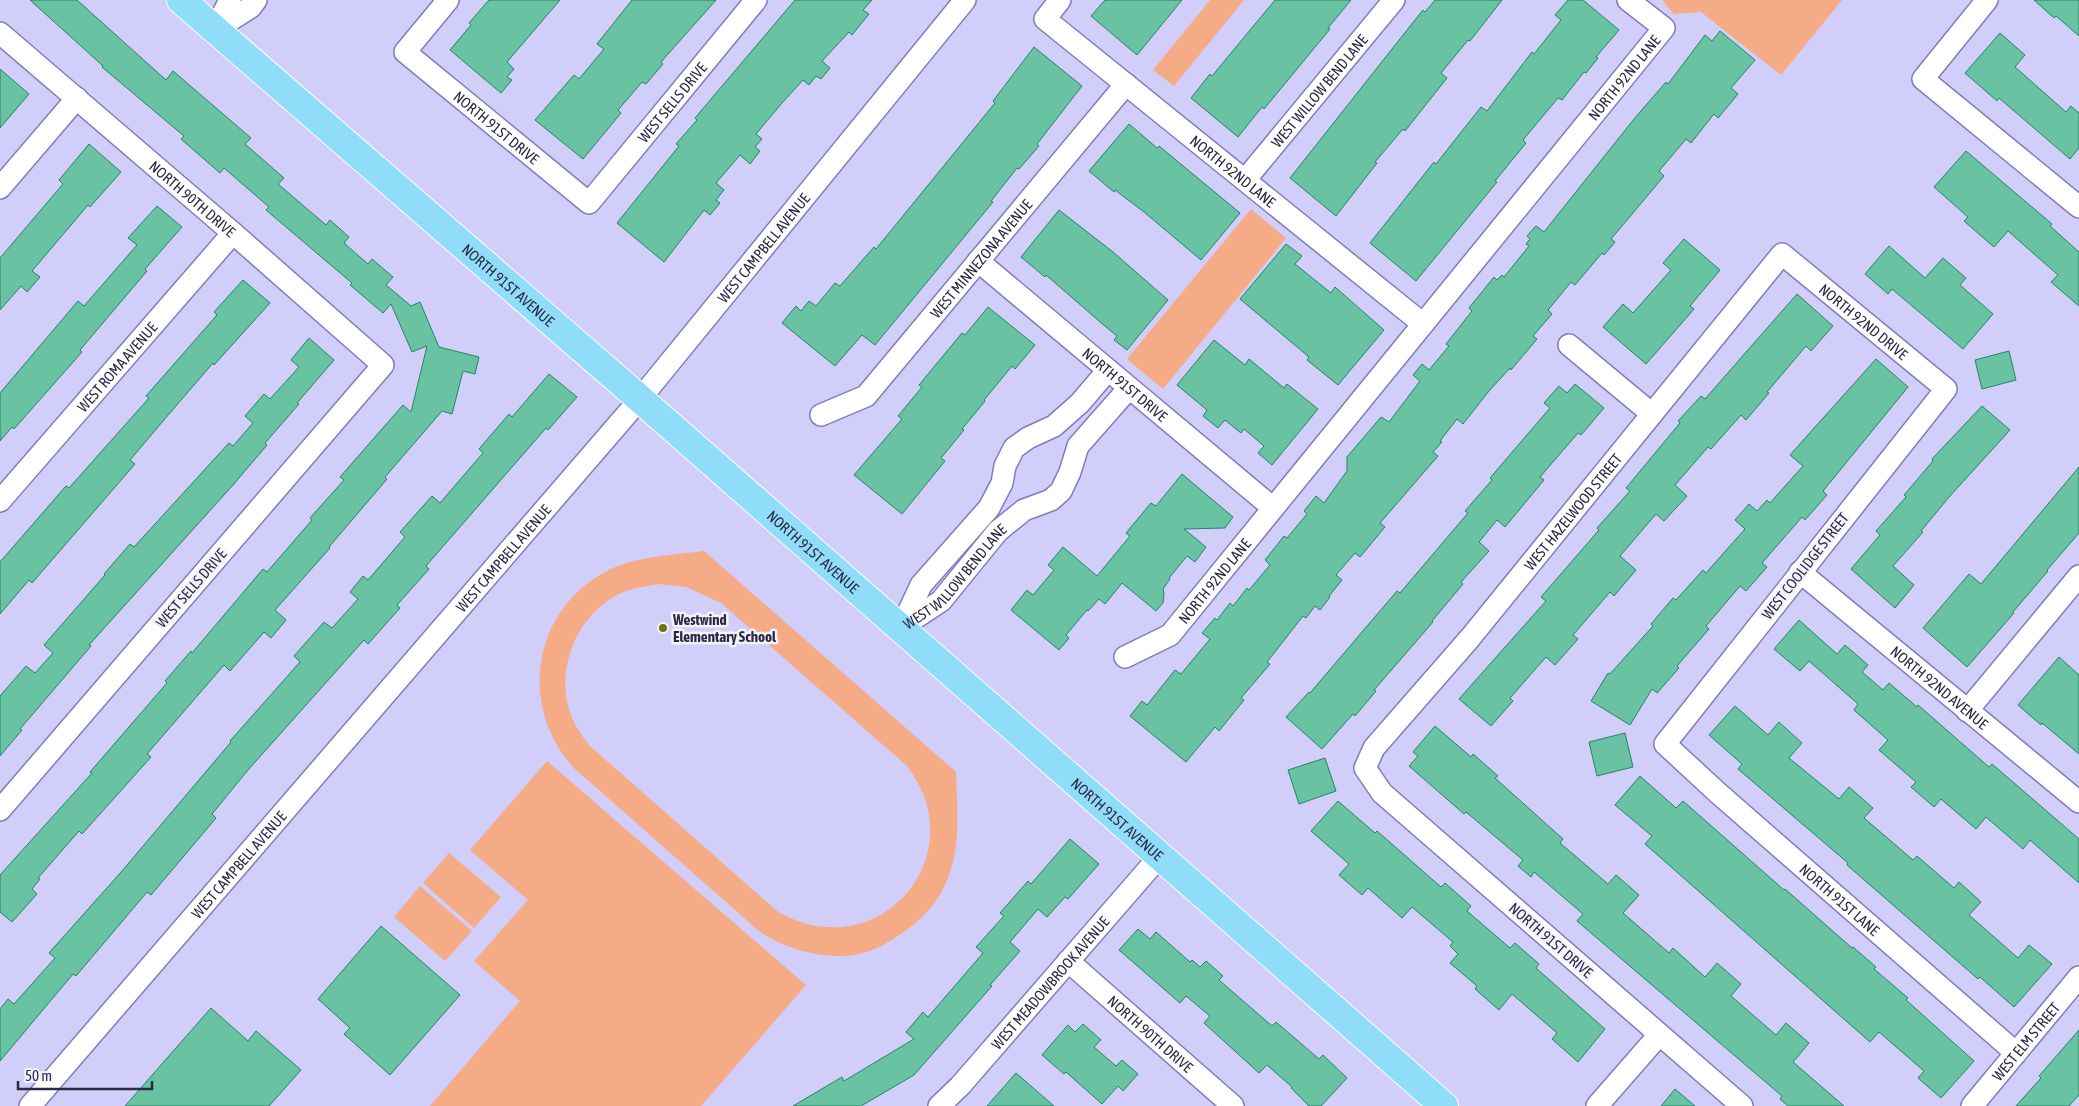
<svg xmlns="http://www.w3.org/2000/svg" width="2079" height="1106" font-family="'Asap Condensed',sans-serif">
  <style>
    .green { fill: #f4ab86; fill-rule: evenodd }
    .building { fill: #69c3a2; stroke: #238466 }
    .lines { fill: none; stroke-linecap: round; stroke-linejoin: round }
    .minor-casing { stroke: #827bbe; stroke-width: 24 }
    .major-casing { stroke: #fff; stroke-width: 30 }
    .minor { stroke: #fff; stroke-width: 21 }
    .major { stroke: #90ddfa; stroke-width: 28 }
    .poi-dot { fill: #757317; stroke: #f4f3fb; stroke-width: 2 }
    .labels { text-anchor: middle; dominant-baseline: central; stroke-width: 5; stroke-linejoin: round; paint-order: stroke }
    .street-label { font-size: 15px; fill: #2c2944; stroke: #f4f3fb }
    .poi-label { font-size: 15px; font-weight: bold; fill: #2c2944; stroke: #f4f3fb; text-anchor: start }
  </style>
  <rect width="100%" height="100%" fill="#d1cefa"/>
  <path class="green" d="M1210,0H1244L1174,86L1153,70Z
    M1662,0H1842L1781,75L1701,12L1674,14Z
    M1251,209L1286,238L1163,389L1127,359Z
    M704,551L956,772C957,807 961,844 948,878C941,897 926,916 909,928C899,935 888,943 877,948C840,965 792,953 760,932L575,769C518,709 531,610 607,571C636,556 672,555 704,551ZM660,584L686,587L721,603L907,766C977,857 876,970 777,911L590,746C581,735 573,723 569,709C556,667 578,614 619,594C632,588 646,586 660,584Z
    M547,761L806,985L701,1106H430L520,1001L474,961L528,900L470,850Z
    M449,853L501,897L474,928L423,883Z
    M420,886L472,931L445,961L394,917Z"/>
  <path class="building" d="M30,0H77L166,80L173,71L251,138L245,144L284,178L278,184L326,225L330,220L349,237L344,243L368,264L372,259L393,277L386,285L411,306L420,302L439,347L479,357L475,374L463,371L452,414L442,411L385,477L387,479L329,547L330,548L275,610L286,620L271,638L264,632L230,671L224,665L147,754L151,757L117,795L82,834L79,831L38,878L40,879L32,889L37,894L12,922L0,912V875L92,773L90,772L167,683L165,681L191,651L192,653L263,569L267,572L312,520L310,518L344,480L340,477L403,405L411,412L427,346L412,352L391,304L383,313L350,285L352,283L266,210L269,207L224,168L220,173L181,139L184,136L102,67L103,66Z
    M489,0H560L507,62L514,69L507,77L512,80L501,93L450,50L471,25L469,23Z
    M632,0H716L661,62L663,64L646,84L642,82L618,110L621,113L583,159L535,120L574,75L579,79L604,49L597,44Z
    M795,0H872L863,10L869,14L852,35L849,32L822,61L830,68L821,79L816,76L809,85L803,80L782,103L756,134L762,139L755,147L760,151L750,164L740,155L716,183L724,190L716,200L720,203L710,215L704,210L664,262L617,223L679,146L676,144L697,120L695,118Z
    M1105,0H1182L1137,55L1091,16Z
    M1275,0H1351L1328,28L1330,29L1264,109L1262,107L1238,137L1191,98L1210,74L1212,76Z
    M1435,0H1502L1470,41L1468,40L1441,73L1447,78L1405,131L1403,129L1375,162L1377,163L1336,216L1290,178L1411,25L1423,10L1425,12Z
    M1568,0H1583L1619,30L1596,57L1598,58L1586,73L1584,72L1562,100L1558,98L1523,140L1526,143L1495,181L1497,182L1416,281L1370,243L1434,162L1436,164L1481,107L1487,111L1532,52L1534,54L1561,20L1555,15Z
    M2034,0H2079V36L2056,16L2054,18Z
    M1720,31L1755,60L1731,88L1738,94L1718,118L1714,114L1691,143L1686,139L1659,171L1664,176L1611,239L1615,242L1604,255L1602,253L1575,285L1571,282L1548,310L1552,314L1533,336L1537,339L1511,370L1510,368L1489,391L1463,424L1457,419L1440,441L1442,442L1433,452L1438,456L1380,523L1385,527L1360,557L1355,553L1336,575L1342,580L1329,596L1330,597L1320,610L1315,606L1306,618L1303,616L1267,662L1270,664L1241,698L1244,700L1219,731L1215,727L1186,762L1130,716L1142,701L1147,705L1175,670L1181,674L1210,639L1202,633L1215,618L1217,620L1230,603L1233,606L1247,588L1249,590L1270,565L1265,560L1284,536L1287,538L1307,514L1304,511L1316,496L1324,503L1347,471V457L1381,417L1389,422L1420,381L1413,375L1422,364L1429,370L1449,346L1446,344L1472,311L1469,308L1494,277L1497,280L1502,275L1504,277L1529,246L1526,244L1530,239L1527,236L1536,226L1544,232L1634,119L1666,82L1668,84L1705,35L1712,41Z
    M2000,33L2025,55L2015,67L2066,112L2071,106L2079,113V148L2070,159L1999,98L1997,101L1965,73Z
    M1034,47L1082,86L1037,144L1039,146L1019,169L1017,168L991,201L993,202L875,345L862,335L835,366L782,323L796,306L801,311L809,301L816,306L835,283L840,286L874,247L876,249L995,103L993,101Z
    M0,69L29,94L0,128Z
    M1129,124L1157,148L1159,146L1240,213L1201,260L1144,212L1115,190L1114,192L1089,171Z
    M89,144L121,172L90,207L88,205L32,271L40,277L27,292L21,286L0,310V258L63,184L59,180Z
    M1966,151L2052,224L2050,226L2079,252V306L2051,282L2058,275L2008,231L1994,247L1964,221L1968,217L1934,187Z
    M157,206L182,227L145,269L147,271L80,350L82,352L14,429L12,427L0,441V393L78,301L84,306L137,245L128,238Z
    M1059,210L1113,252L1168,300L1127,350L1114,340L1117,336L1106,327L1046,275L1045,277L1021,257Z
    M1684,239L1720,270L1690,306L1694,309L1646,364L1603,327L1623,304L1633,313L1671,270L1663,263Z
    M1286,244L1302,256L1295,264L1331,293L1335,287L1384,330L1338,385L1307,360L1309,357L1240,299Z
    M1889,246L1925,278L1943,258L1966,278L1960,285L1993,314L1963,349L1892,289L1888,294L1865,274Z
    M243,280L270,303L214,365L213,363L163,421L130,460L135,464L32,583L29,580L0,614V562L66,486L69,488L149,398L146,396L217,315L214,312Z
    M1797,294L1833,326L1811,351L1806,346L1767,392L1769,393L1746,420L1741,415L1711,449L1708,447L1675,485L1687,496L1664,521L1656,514L1620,556L1636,570L1614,596L1610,592L1573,635L1578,639L1555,665L1546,657L1510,698L1513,701L1491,726L1459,699L1546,601L1541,597L1599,530L1597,528L1630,491L1626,488L1680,423L1678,421L1701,396L1705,399Z
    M988,307L1035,345L1015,369L1012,366L984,400L985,401L962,429L964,430L941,458L945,461L902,514L854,475L902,419L898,416L922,387L919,385L962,333L965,335Z
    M309,338L334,360L297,403L299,404L265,443L267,445L233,485L89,645L91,646L20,729L22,730L0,756V696L26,666L35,673L53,653L44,645L105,575L104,574L130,544L134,547L229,443L233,446L253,423L245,416L264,394L270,399L299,367L291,360Z
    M1214,340L1245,365L1249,359L1284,388L1287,384L1318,409L1272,465L1258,453L1264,446L1244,429L1241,433L1225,420L1218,428L1203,416L1207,410L1177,385Z
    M2009,351L2016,380L1982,389L1975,360Z
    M1876,359L1908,387L1823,491L1827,495L1805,520L1802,517L1762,563L1767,567L1746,591L1740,586L1706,626L1709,629L1677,666L1679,668L1657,693L1652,689L1630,725L1591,701L1608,673L1610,674L1653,626L1651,624L1673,598L1676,600L1703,570L1706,573L1745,529L1735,520L1749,504L1757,511L1767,500L1770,503L1803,466L1790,455Z
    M549,374L577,397L548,430L546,428L426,566L429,569L397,605L400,608L368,644L364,640L248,770L212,814L216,818L151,895L147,892L76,976L73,974L0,1061V1009L8,999L14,1004L55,958L49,953L122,871L231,742L230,741L300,662L294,656L324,622L332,628L358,599L350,592L363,576L368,580L405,537L400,532L432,496L440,503L483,453L479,449L509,414L512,417Z
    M1575,384L1604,408L1581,435L1578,433L1540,477L1544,480L1505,527L1497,520L1479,542L1489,551L1461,582L1463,584L1432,621L1433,622L1374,690L1376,691L1355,716L1353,714L1322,749L1286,717L1309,692L1310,693L1397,591L1400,593L1468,513L1465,511L1492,480L1490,478L1550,408L1544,403L1559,386L1567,393Z
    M1982,406L2010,430L1950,496L1921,531L1923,532L1893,566L1914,585L1895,608L1851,569L1880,535L1876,531L1906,497L1904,495L1933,461L1932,459Z
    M2079,467V533L2047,570L2048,571L2013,612L2014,613L1967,667L1923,628L1969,574L1981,584Z
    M1182,474L1233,517L1225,528L1184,529L1206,547L1195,562L1187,556L1169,578L1170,579L1163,589L1164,594L1163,603L1156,611L1122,583L1105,604L1099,599L1088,611L1087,610L1066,635L1069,638L1059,650L1011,610L1027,590L1033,595L1054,570L1048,565L1063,547L1097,576L1130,536L1126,533L1151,503L1156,506Z
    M1799,620L1837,654L1845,645L1868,665L1862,672L1883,690L1889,683L1917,707L1918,705L1989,767L1992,764L2079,839V883L2030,840L2023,849L1986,817L1976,829L1941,799L1934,807L1911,787L1916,782L1879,750L1888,740L1854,710L1858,704L1809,661L1800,671L1774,649Z
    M2059,657L2079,675V754L2042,723L2041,725L2018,705Z
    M1735,706L1768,735L1779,722L1802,743L1789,758L1839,799L1849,787L1873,808L1864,818L1913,860L1917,856L1954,888L1959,882L1981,902L1969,915L2018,958L2029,945L2052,964L2014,1007L1980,977L1978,979L1847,865L1848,863L1738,769L1742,764L1709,735Z
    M1435,726L1471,757L1473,754L1498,776L1495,778L1563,839L1560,843L1608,884L1616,875L1639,895L1623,913L1669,953L1673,948L1705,977L1717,963L1741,984L1731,996L1776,1035L1786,1023L1809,1043L1793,1062L1844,1106H1788L1780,1099L1782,1096L1577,921L1583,914L1534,872L1531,877L1518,866L1523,860L1466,812L1464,814L1409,766L1418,756L1413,752Z
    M1625,733L1633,767L1597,776L1589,742Z
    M1325,758L1336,791L1299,804L1288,770Z
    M1640,776L1676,808L1683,801L1784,890L1785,889L1852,948L1853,947L1876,967L1874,969L1908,998L1906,1000L1974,1061L1941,1098L1918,1078L1924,1071L1879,1032L1870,1042L1645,844L1652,836L1615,805Z
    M1338,801L1375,833L1377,831L1441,887L1445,883L1471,906L1467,911L1510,948L1515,943L1539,964L1536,968L1605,1029L1578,1062L1552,1039L1557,1033L1512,994L1499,1010L1475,989L1477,986L1450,963L1458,954L1450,946L1453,942L1412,907L1402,918L1368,888L1362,895L1339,875L1349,864L1311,831Z
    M1070,839L1099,864L1068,899L1065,897L1047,917L1038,909L1010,942L1020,951L990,985L992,986L914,1075L861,1106H793L842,1077L844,1081L914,1039L906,1032L923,1012L928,1017L983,953L976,947L1004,916L1000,913L1028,881L1031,884Z
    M381,926L460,995L390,1075L344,1034L350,1028L318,999Z
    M1138,929L1150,939L1156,932L1190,962L1192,960L1200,967L1206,961L1223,976L1219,980L1272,1026L1276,1022L1319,1059L1323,1055L1347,1078L1321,1106H1309L1291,1088L1292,1087L1267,1065L1259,1073L1204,1023L1210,1016L1186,996L1180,1003L1119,950Z
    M211,1008L248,1041L256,1031L301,1070L269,1106H125Z
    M1083,1024L1101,1040L1094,1047L1116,1066L1122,1060L1138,1074L1123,1091L1118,1086L1102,1104L1066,1072L1064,1074L1042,1055L1068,1025L1075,1032Z
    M2079,1030V1095L2069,1106H2016L2041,1078L2039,1076Z
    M1016,1073L1054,1106H987Z
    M1675,1089L1695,1106H1661Z"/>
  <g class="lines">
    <defs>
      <g id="minor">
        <path id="s1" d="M448,0L405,52L589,203L756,0"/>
        <path id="s2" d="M1060,0L1045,19L1423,324"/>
        <path d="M1987,0L1923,79L2079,207"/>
        <path d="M215,29L230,0"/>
        <path d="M215,30L251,7L256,0"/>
        <path id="s3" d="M0,33L233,233L383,365L0,810"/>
        <path id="s4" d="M1245,180L1394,0"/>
        <path d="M0,188L77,98"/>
        <path id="s5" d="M978,261L1273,508"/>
        <path d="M1569,345L1652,414"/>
        <path id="s6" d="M821,415L866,396L1126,84"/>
        <path id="s7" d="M0,501L233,233"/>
        <path id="s8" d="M1800,572L2079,802"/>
        <path id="s9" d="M900,628L941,601L998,531L1024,510L1051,500L1061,491L1070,472L1078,446L1129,388"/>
        <path d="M901,628L921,585L989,508L1002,483L1005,466L1014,448L1028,438L1054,426L1080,403L1108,370"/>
        <path id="s10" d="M1125,657L1170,635L1664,28L1628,0"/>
        <path d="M1967,711L2079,576"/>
        <path id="s11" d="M1068,961L1233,1106"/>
        <path id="s12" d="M30,1106L640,399L965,0"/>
        <path id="s13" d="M939,1106L960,1086L1159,857"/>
        <path d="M1597,1106L1659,1035"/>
        <path id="s14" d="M1742,1106L1382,793L1365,768L1374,748L1470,638L1782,254L1946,389L1665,744L1718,793L2016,1053"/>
        <path id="s15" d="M1972,1106L2079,977"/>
      </g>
      <g id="major">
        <path id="s16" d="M181,0L640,399L1444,1106"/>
      </g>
    </defs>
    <use href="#minor" class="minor-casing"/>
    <use href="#major" class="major-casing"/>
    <use href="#minor" class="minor"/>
    <use href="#major" class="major"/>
  </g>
  <circle class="poi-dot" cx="663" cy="628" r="5"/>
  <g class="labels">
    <g class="street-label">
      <text stroke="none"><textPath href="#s10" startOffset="769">NORTH 92ND LANE</textPath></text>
      <text stroke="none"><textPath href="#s4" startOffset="116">WEST WILLOW BEND LANE</textPath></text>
      <text stroke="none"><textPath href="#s1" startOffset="436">WEST SELLS DRIVE</textPath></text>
      <text stroke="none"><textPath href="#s1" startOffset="186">NORTH 91ST DRIVE</textPath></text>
      <text stroke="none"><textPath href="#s2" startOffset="266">NORTH 92ND LANE</textPath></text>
      <text stroke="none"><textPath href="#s3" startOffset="254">NORTH 90TH DRIVE</textPath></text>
      <text stroke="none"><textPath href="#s12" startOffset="1129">WEST CAMPBELL AVENUE</textPath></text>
      <text stroke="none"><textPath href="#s6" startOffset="228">WEST MINNEZONA AVENUE</textPath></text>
      <text stroke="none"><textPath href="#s16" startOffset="434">NORTH 91ST AVENUE</textPath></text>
      <text stroke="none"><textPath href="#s14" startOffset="1276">NORTH 92ND DRIVE</textPath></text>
      <text stroke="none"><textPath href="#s7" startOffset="178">WEST ROMA AVENUE</textPath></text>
      <text stroke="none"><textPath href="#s5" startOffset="192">NORTH 91ST DRIVE</textPath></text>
      <text stroke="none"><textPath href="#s14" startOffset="838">WEST HAZELWOOD STREET</textPath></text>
      <text stroke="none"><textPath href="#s16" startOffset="839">NORTH 91ST AVENUE</textPath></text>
      <text stroke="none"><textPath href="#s12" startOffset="724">WEST CAMPBELL AVENUE</textPath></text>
      <text transform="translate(1805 566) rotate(-52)">WEST COOLIDGE STREET</text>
      <text stroke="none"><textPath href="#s9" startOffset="76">WEST WILLOW BEND LANE</textPath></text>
      <text stroke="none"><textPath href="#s10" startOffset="120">NORTH 92ND LANE</textPath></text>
      <text transform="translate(191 588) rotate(-49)">WEST SELLS DRIVE</text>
      <text stroke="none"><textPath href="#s8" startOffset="181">NORTH 92ND AVENUE</textPath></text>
      <text stroke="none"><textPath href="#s16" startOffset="1244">NORTH 91ST AVENUE</textPath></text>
      <text stroke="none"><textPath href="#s12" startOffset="319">WEST CAMPBELL AVENUE</textPath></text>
      <text stroke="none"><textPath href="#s14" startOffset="2069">NORTH 91ST LANE</textPath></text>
      <text transform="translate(1551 940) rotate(41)">NORTH 91ST DRIVE</text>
      <text stroke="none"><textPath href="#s13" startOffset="166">WEST MEADOWBROOK AVENUE</textPath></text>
      <text stroke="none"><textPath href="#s11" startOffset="110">NORTH 90TH DRIVE</textPath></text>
      <text stroke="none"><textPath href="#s15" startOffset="84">WEST ELM STREET</textPath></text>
    </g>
    <g class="poi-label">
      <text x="673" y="619">Westwind<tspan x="673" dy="17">Elementary School</tspan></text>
    </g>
  </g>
  <path d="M18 1081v8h134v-8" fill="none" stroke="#2c2944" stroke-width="2.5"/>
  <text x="25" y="1081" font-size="15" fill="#2c2944" stroke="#f4f3fb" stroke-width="4" paint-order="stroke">50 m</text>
</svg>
